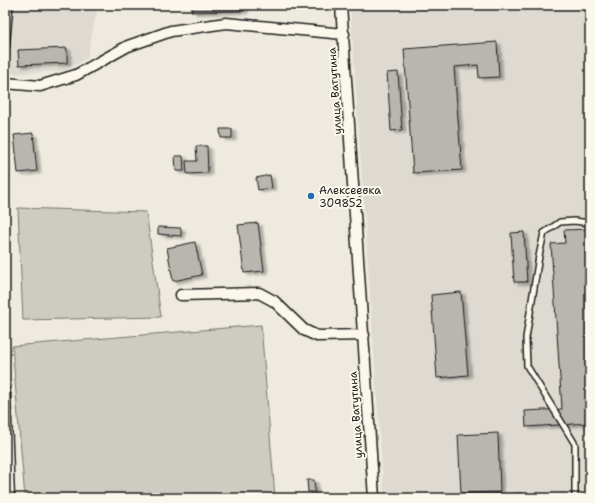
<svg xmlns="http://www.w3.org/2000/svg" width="595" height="503" font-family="'Shantell Sans',sans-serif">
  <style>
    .built { fill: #dedad1 }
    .green { fill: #ceccc2; stroke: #75746f }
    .building { fill: #b9b6af; stroke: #1c1c1c; filter: url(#shadow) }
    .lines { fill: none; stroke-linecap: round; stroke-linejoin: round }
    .service-casing { stroke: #1c1c1c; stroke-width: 8 }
    .minor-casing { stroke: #1c1c1c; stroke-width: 13 }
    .service { stroke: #fbf7ec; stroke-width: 5 }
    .minor { stroke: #fbf7ec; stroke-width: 10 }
    .poi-dot { fill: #1f6fb2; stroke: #fbf7ec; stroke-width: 1.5 }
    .labels { text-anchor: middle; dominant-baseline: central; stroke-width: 4; stroke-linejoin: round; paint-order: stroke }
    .street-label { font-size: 11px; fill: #1c1c1c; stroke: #fbf7ec }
    .poi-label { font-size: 11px; fill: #1c1c1c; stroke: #fbf7ec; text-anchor: start }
  </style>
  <defs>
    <filter id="shadow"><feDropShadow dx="4" dy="2.5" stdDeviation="1" flood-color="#0004"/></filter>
  </defs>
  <rect width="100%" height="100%" fill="#eeeadf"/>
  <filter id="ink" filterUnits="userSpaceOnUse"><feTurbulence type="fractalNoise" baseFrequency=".025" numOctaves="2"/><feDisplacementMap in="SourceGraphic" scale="8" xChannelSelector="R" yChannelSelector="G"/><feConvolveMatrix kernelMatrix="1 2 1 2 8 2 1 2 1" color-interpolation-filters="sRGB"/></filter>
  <g filter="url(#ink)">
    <path class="built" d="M5,5H98L87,58L65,71L5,74Z
      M350,5H590V498H384Z"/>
    <path class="green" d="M18,208L146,212L161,317L23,320Z
      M261,325L275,497L25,498L12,346Z"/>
    <path class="building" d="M192,5H244V11L192,12Z
      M497,42L499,77L479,78L478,65L454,67L462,170L413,173L404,49Z
      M67,48V63L19,65L18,50Z
      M398,72L402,130L391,131L387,73Z
      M220,129H232V138H221Z
      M33,133L37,171L18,173L14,135Z
      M196,146H207L208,173L187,174L186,161H197Z
      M175,156H183L184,171H176Z
      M270,175L272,188L258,190L256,178Z
      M258,223L264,271L244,273L238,225Z
      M158,227L181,228V236L158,234Z
      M590,229V423L526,427L525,411L562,409L551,244L565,243L564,230Z
      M524,232L527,282H514L511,233Z
      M195,242L202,275L173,281L167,248Z
      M461,292L468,375L437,378L431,295Z
      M498,433L500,492L461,493L458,435Z
      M307,480H314L315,492H308Z
      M522,493V498H450Z"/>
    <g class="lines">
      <defs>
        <path id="service" d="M5,61L10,5
          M575,498V444L527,366L526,338L539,256L544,233L560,222L574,221L590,223"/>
        <path id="minor" d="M341,5L374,498
          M5,83L40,86L76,75L128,46L171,31L226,23L344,34
          M181,295L259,293L274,301L304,330L317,336L364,335
          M5,393L9,498"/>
      </defs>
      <use href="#service" class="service-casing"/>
      <use href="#minor" class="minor-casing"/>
      <use href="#service" class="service"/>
      <use href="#minor" class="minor"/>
    </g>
  </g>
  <circle class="poi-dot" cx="311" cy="196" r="4"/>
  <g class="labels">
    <g class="street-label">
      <text transform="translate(335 91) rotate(-94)">улица Ватутина</text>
      <text transform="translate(356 415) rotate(-94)">улица Ватутина</text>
    </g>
    <g class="poi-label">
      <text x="319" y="190">Алексеевка<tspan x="319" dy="13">309852</tspan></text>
    </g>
  </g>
  <rect width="595" height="503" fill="none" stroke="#fbf7ec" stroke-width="20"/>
  <rect x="10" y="10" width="575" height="483" fill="none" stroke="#1c1c1c" stroke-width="1.5" filter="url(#ink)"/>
</svg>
